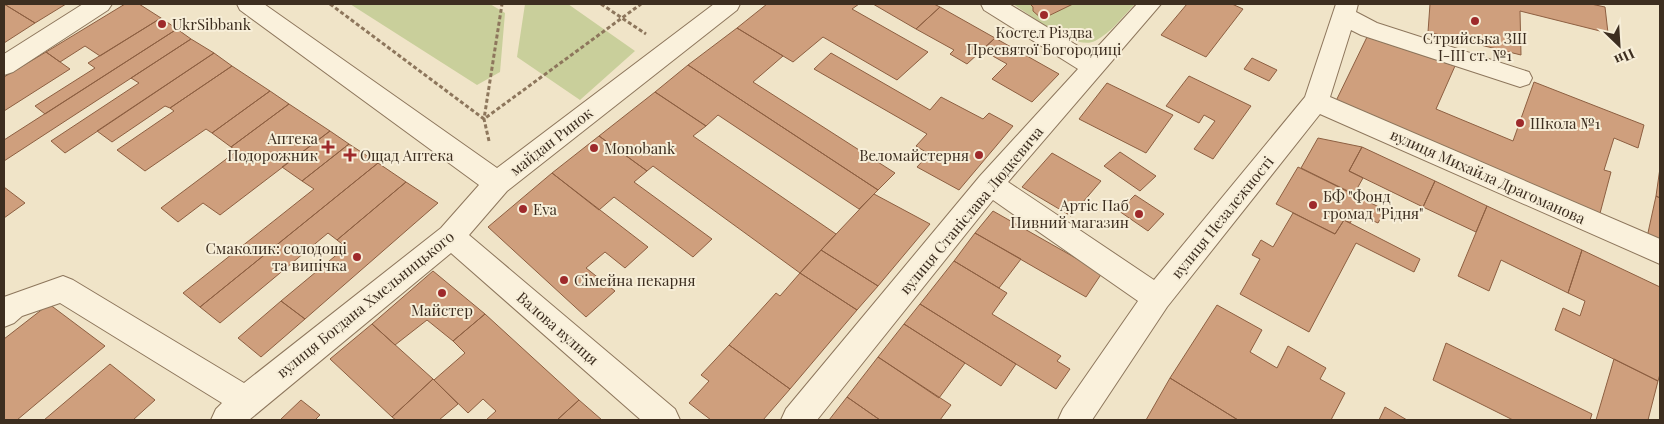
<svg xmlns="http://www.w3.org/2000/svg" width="1664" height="424" font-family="'Playfair Display',serif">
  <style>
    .green { fill: #c9cf9b }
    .building { fill: #cf9f7d; stroke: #8d5f41 }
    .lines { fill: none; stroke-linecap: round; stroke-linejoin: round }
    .minor-casing { stroke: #8d765c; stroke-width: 2 }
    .path { stroke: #8d765c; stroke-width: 3; stroke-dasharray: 4 2.5; stroke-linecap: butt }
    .minor { fill: #faf1dc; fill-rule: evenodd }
    .poi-dot { fill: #9e2a2b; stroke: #f7eed8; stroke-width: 2 }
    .labels { text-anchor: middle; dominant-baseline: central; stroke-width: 4; stroke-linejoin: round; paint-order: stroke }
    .poi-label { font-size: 15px; fill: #3d2e20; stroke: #f7eed8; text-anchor: start }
    .street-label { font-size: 15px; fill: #3d2e20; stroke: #f7eed8 }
  </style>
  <rect width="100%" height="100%" fill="#f0e4c8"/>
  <path class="green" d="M350,4H490L505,13L500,72L477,85Z
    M525,4H568L635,51L580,100L517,57Z
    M1013,4H1030L1033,7V11L1042,19L1073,4H1135C1123,16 1111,33 1095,41C1075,51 1031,15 1013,4Z"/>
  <path class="building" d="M4,4H66L35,23Z
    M4,4L35,23L4,43Z
    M125,4H139L161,18L100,56L85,46L60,62L46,52Z
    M767,4H859L852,9L928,52L897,80L823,37L793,62L737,28Z
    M873,4H934L940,7L916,29Z
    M1030,4H1073L1042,19L1033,11V7Z
    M1187,4H1232L1243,9L1206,57L1161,35Z
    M1430,4H1591L1605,7L1608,33L1520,11L1521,55L1428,32Z
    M940,7L995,38L967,64L950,54L954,50L916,29Z
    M161,18L177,29L45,114L35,106L95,68L88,63Z
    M737,28L783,56L753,82L895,173L878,190L688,65Z
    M177,29L191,39L4,161V140Z
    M1367,37L1455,66L1436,109L1513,141L1534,82L1644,125L1638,148L1614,138L1604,170L1611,172L1599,217L1335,103Z
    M995,38L1059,74L1032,102L992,79L1007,64L982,50Z
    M191,39L214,53L65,153L51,141L139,83L131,78Z
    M46,52L70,69L4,111V77Z
    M214,53L232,66L170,108L165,106L112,142L97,131Z
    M831,53L930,110L941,97L983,119L989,113L1013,126L959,190L917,167L929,154L916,146L927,134L814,69Z
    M1252,58L1277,70L1269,81L1244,69Z
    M688,65L878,190L859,209L718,115L706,126L655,92Z
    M232,66L270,91L212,133L206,129L145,171L117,150L174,111L170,108Z
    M1189,76L1251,106L1213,159L1194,149L1215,121L1204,115L1199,123L1166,106Z
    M1107,83L1173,115L1146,153L1079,119Z
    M270,91L289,104L231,147L212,133Z
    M655,92L706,126L693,136L836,234L800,273L653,166L647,171L599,136Z
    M289,104L330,131L220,215L203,203L178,222L161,208L237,151L231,147Z
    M330,131L349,144L302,181L282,167Z
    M599,136L647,171L634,182L712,239L693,257L614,197L599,210L552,173Z
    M1318,138L1362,147L1349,171L1363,178L1354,194L1301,168Z
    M349,144L378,163L200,307L183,293L314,189L302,181Z
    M1362,147L1435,181L1423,207L1349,171Z
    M1120,152L1156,176L1140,191L1104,166Z
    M1052,153L1101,181L1071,216L1022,187Z
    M378,163L406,182L337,240L328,233L220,323L200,307Z
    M1298,167L1385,210L1378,223L1356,213L1350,223L1344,220L1335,234L1276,204Z
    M1660,168V198L1656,196Z
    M552,173L648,247L625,268L605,252L586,268L615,291L586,317L488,227Z
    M1435,181L1487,206L1476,232L1423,207Z
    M406,182L438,203L305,319L281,301L346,247L337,240Z
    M4,187L25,203L4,218Z
    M874,194L930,224L878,286L821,250Z
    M1135,195L1164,214L1148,231L1119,211Z
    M1656,196L1660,198V248L1646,242Z
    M1487,206L1582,250L1568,293L1501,260L1489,291L1458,276Z
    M993,211L1102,273L1086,297L975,233Z
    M1293,213L1335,234L1344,220L1420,259L1414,272L1356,243L1309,332L1240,294L1260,259L1252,255L1261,240L1273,247Z
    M975,233L1021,259L999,288L954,261Z
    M821,250L878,286L857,310L800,273Z
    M1582,250L1660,287V374L1658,381L1555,330L1563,308L1580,316L1585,301L1568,293Z
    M954,261L1007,293L992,314L1061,356L1057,361L1070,369L1056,389L920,304Z
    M433,271L485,314L453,341L427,320L395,345L372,324Z
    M800,273L857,310L790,389L729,345L776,293L780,296Z
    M281,301L305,319L261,357L238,338Z
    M49,304L105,346L17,420H4V339Z
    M920,304L1016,364L1001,386L904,324Z
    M1217,305L1262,330L1250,352L1277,368L1288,346L1326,368L1320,379L1345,393L1331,420H1238L1170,378Z
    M485,314L579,400L557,420H486L496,411L483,399L468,413L434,380L465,353L453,341Z
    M372,324L433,379L392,417L330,359Z
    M904,324L965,363L939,398L878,357Z
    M1446,343L1592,414L1590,420H1513L1433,380Z
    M729,345L790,389L763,420H711L689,403L709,381L701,375Z
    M878,357L951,405L940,420H880L847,397Z
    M1614,359L1658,381L1648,420H1596Z
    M110,364L155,400L133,420H44Z
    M1170,378L1238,420H1146Z
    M433,379L458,404L439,420H396L392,417Z
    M847,397L880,420H829Z
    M301,400L320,415L315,420H280Z
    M579,400L602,420H557Z
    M1385,407L1407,420H1379Z"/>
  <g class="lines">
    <defs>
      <path id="minor" d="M83,4H112L108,10L13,72L4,75V54Z
        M237,4H264L497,168L714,4H740L737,10L507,191L469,235L675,409L680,420H641L451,253L249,420H211L216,409L222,403L60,303L22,316L14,323L4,327V297L63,276L73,280L244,383L441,228L479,185L240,10Z
        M981,4H1009L1091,54L1137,4H1161L1008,182L1154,280L1305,97L1336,4H1358L1356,12L1377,23L1529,72L1532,78L1529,84L1520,87L1361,35L1351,30L1330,97L1660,239V264L1320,114L1167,307L1092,420H1058L1063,409L1138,301L993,200L817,420H781L786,409L980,176L1078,69L984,10Z"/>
    </defs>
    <use href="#minor" class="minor-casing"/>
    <path class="path" d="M330,4L484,119L641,4
      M601,4L646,34
      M489,141L484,119L502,4"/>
    <use href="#minor" class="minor"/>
  </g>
  <g class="poi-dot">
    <circle cx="1044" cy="15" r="5"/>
    <circle cx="1475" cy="21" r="5"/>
    <circle cx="162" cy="24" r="5"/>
    <circle cx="1520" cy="123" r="5"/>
    <path d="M325.5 139.5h5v5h5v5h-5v5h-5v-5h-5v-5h5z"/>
    <circle cx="594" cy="148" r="5"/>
    <path d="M347.5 147.5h5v5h5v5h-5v5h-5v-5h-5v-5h5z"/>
    <circle cx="979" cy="155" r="5"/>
    <circle cx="1313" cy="205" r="5"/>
    <circle cx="523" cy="209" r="5"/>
    <circle cx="1139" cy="214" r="5"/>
    <circle cx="357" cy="257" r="5"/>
    <circle cx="564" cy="280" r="5"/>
    <circle cx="442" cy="293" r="5"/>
  </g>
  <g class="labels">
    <g class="poi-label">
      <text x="172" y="24">UkrSibbank</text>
      <text x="1044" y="32" text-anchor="middle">Костел Різдва<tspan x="1044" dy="17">Пресвятої Богородиці</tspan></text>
      <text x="1475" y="38" text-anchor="middle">Стрийська ЗШ<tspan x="1475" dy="17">І-ІІІ ст. №1</tspan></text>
      <text x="1530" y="123">Школа №1</text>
      <text x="318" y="138" text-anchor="end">Аптека<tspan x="318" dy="17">Подорожник</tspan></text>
      <text x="604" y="148">Monobank</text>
      <text x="360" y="155">Ощад Аптека</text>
      <text x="969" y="155" text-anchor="end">Веломайстерня</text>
      <text x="1323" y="196">БФ "Фонд<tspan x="1323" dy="17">громад "Рідня"</tspan></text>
      <text x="1129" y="205" text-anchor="end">Артіс Паб<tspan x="1129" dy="17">Пивний магазин</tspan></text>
      <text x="533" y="209">Eva</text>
      <text x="347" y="248" text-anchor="end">Смаколик: солодощі<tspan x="347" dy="17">та випічка</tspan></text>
      <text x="574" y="280">Сімейна пекарня</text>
      <text x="442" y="310" text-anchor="middle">Майстер</text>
    </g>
    <g class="street-label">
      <text transform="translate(551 141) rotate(-38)">майдан Ринок</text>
      <text transform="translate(1488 176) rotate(24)">вулиця Михайла Драгоманова</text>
      <text transform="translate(971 210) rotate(-50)">вулиця Станіслава Людкевича</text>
      <text transform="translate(1222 217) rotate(-51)">вулиця Незалежності</text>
      <text transform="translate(365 304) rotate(-39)">вулиця Богдана Хмельницького</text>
      <text transform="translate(558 328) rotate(41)">Валова вулиця</text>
    </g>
  </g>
  <rect width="1664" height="424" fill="none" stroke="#3d2e20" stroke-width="10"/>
  <g transform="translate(1619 45) rotate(155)" stroke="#f7eed8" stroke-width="4" paint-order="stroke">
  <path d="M0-4L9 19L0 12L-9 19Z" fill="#3d2e20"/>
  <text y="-8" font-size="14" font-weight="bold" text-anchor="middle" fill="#3d2e20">Пн</text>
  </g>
</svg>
